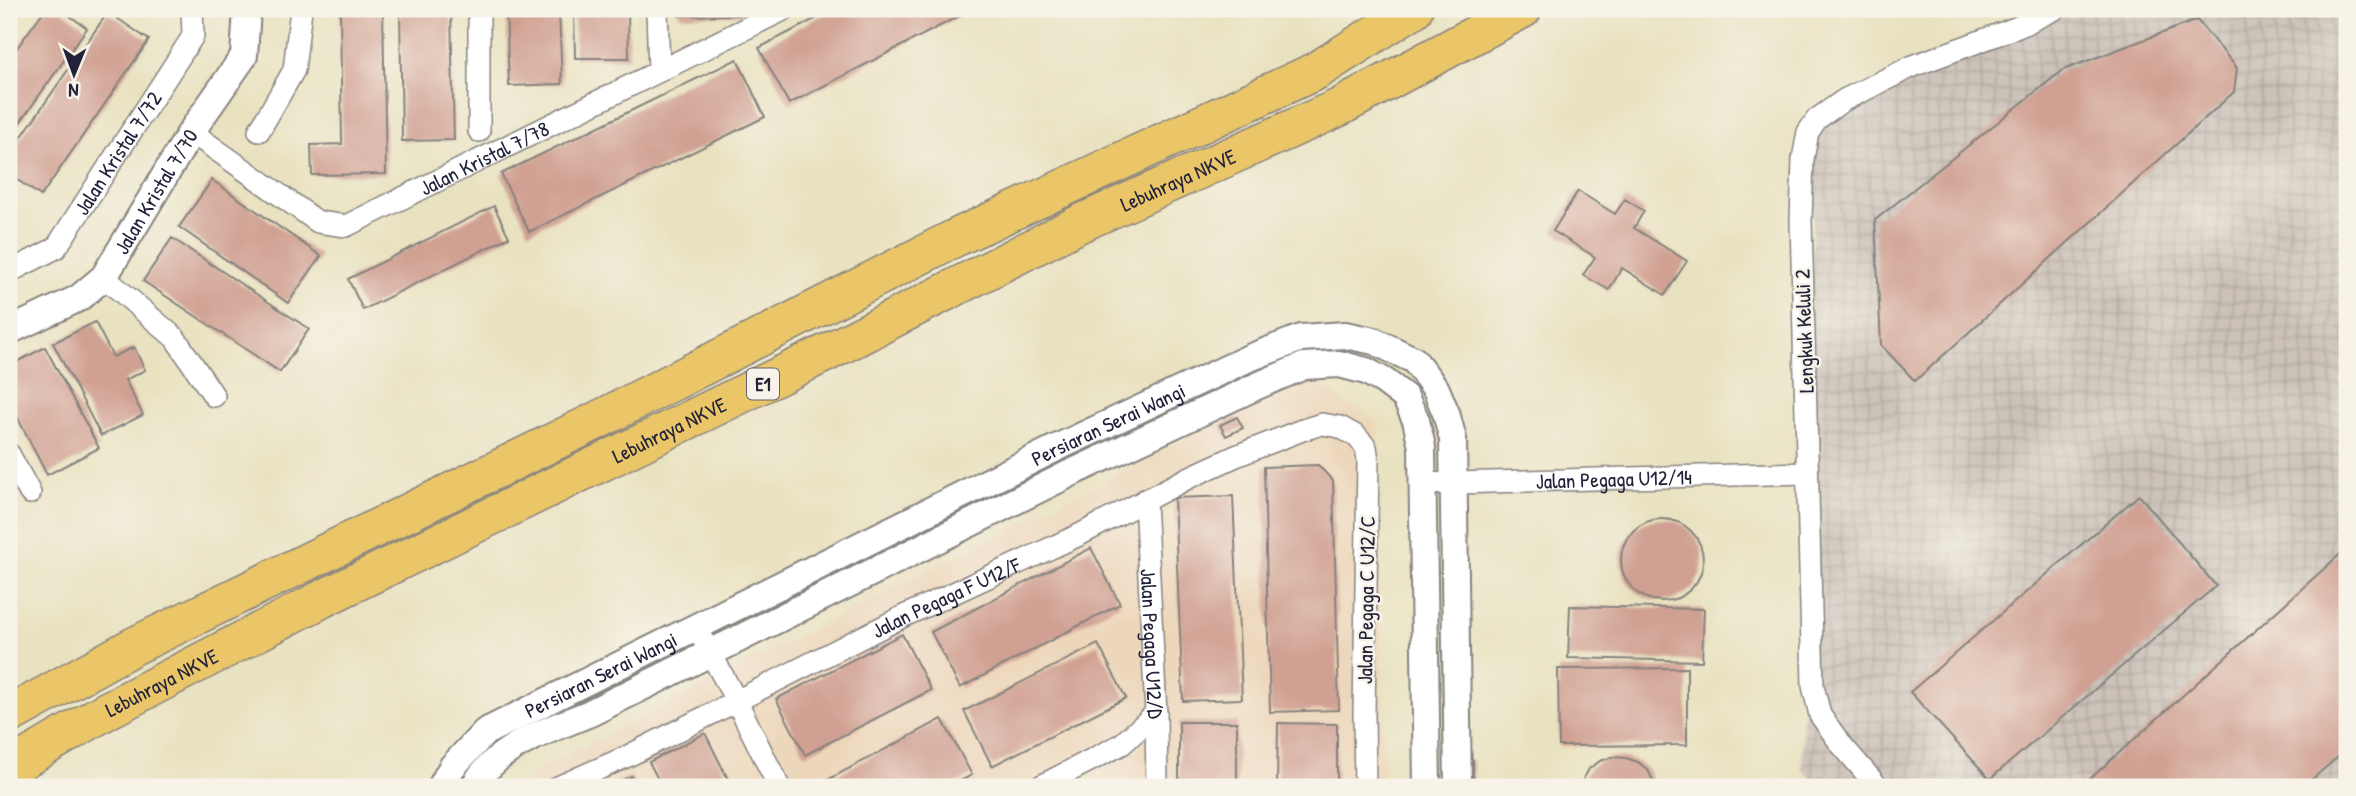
<svg xmlns="http://www.w3.org/2000/svg" width="2356" height="796" font-family="'Patrick Hand',sans-serif">
  <style>
    .built { fill: #edd7bb }
    .industrial { fill: url(#industrial-grid) }
    .building { fill: #d0a092 }
    .lines { fill: none; stroke-linecap: round; stroke-linejoin: round }
    .minor-casing { stroke: #86827e; stroke-width: 24 }
    .tertiary-casing { stroke: #86827e; stroke-width: 30 }
    .motorway-casing { stroke: #86827e; stroke-width: 40 }
    .minor { stroke: #fff; stroke-width: 21 }
    .tertiary { stroke: #fff; stroke-width: 26 }
    .motorway { stroke: #ebc669; stroke-width: 37 }
    .labels { text-anchor: middle; dominant-baseline: central; stroke-width: 5; stroke-linejoin: round; paint-order: stroke }
    .shield { fill: #f7f3e8; stroke: #62616f; stroke-width: 2 }
    .shield-label { font-size: 19px; font-weight: bold; fill: #22223b }
    .street-label { font-size: 21px; fill: #22223b; stroke: #f7f3e8 }
  </style>
  <defs>
    <pattern id="industrial-grid" width="8" height="8" patternUnits="userSpaceOnUse" patternTransform="scale(1.75)"><rect width="8" height="8" fill="#ccc2b9"/><path d="M0 4h8M4 0v8" fill="none" stroke="#afa6a0"/></pattern>
  </defs>
  <rect width="100%" height="100%" fill="#f7f3e8"/>
  <filter id="ink" filterUnits="userSpaceOnUse"><feTurbulence type="fractalNoise" baseFrequency=".0143" numOctaves="2"/><feDisplacementMap in="SourceGraphic" scale="14" xChannelSelector="R" yChannelSelector="G"/><feConvolveMatrix kernelMatrix="1 2 1 2 8 2 1 2 1" color-interpolation-filters="sRGB"/></filter>
  <filter id="wash" filterUnits="userSpaceOnUse"><feTurbulence type="fractalNoise" baseFrequency=".00686" numOctaves="4" result="noise"/><feDisplacementMap in="SourceGraphic" scale="28" xChannelSelector="R" yChannelSelector="G"/><feGaussianBlur stdDeviation="1.57" result="paint"/><feColorMatrix in="noise" values="0 0 0 0 0 0 0 0 0 0 0 0 0 0 0 0 0 1.4 0 .05"/><feComposite in="paint" operator="in"/></filter>
  <g filter="url(#wash)">
    <rect width="100%" height="100%" fill="#e9e2c1"/>
    <path class="built" d="M1305,378L1377,421L1383,787H529L534,772Z"/>
    <path class="industrial" d="M2039,9H2347V787H1820L1802,769L1815,124Z"/>
    <g id="blocks">
      <path class="building" d="M45,9H60L87,28L9,138V59Z
        M340,9H383L386,174L312,175L311,145L342,144Z
        M400,9H451L454,140L402,141Z
        M506,9H559L562,84L509,86Z
        M574,9H628L629,58H575Z
        M679,9H741V15L679,16Z
        M834,9H968L969,11L789,104L759,48Z
        M108,12L149,40L41,196L9,174V155Z
        M2197,20L2237,68L2234,92L1915,381L1881,345L1875,220L2063,70Z
        M737,59L765,117L529,232L501,174Z
        M212,180L321,256L288,303L179,227Z
        M1578,191L1615,214L1625,199L1644,211L1634,228L1687,261L1665,295L1622,268L1609,290L1583,275L1595,257L1553,231Z
        M494,206L509,237L363,310L348,279Z
        M172,238L309,329L280,372L143,281Z
        M95,322L113,357L134,347L145,370L125,380L143,415L101,436L53,343Z
        M45,347L99,448L47,475L9,401V366Z
        M1237,417L1243,428L1226,436L1220,425Z
        M1318,465L1333,481L1339,710L1270,712L1264,467Z
        M2139,495L2216,586L1990,779L1910,692Z
        M1233,496L1242,699L1183,701L1174,498Z
        M1621 560a41 41 0 1 1 82 0a41 41 0 1 1-82 0Z
        M1091,548L1120,604L960,688L931,632Z
        M2347,548V749L2303,787H2081Z
        M1570,606L1704,609L1702,661L1568,658Z
        M902,634L931,690L805,755L776,699Z
        M1098,644L1126,698L992,766L964,711Z
        M1687,668V745L1559,746L1558,669Z
        M942,719L972,775L949,787H819L818,785Z
        M1179,722H1237V787H1179Z
        M1278,723L1337,724V787H1277Z
        M705,733L732,787H662L649,762Z
        M1613,757L1626,758L1638,762L1648,770L1656,787H1579L1589,769L1600,761Z
        M1463,760H1473V787H1464Z
        M631,776L636,787H608Z"/>
    </g>
  </g>
  <g filter="url(#ink)">
    <use href="#blocks" fill-opacity="0" stroke="#86827e" stroke-width="2"/>
    <g class="lines">
      <defs>
        <g id="minor">
          <path d="M479,9V131"/>
          <path d="M657,9L659,71"/>
          <path d="M259,131L294,70L301,9"/>
          <path id="s1" d="M191,132L318,222L346,226L785,9"/>
          <path id="s2" d="M9,272L56,248L193,36L192,9"/>
          <path d="M104,277L175,338L214,396"/>
          <path d="M9,454L30,493"/>
          <path id="s3" d="M1422,484L1807,473"/>
          <path id="s4" d="M1145,500L1156,713L1157,787"/>
          <path d="M697,628L737,702L779,787"/>
          <path id="s5" d="M558,787L628,756L904,616L1079,535L1188,478L1236,456L1302,430L1322,424L1340,427L1356,436L1366,447L1368,460L1364,714L1365,787"/>
          <path d="M1039,787L1122,744L1156,713"/>
          <path d="M1878,787L1840,743L1820,715L1813,686L1801,220L1803,159L1808,132L1817,119L1844,100L1913,66L2018,27L2055,9"/>
        </g>
        <g id="tertiary">
          <path id="s6" d="M9,331L79,298L104,277L191,132L244,56L247,9"/>
          <path id="s7" d="M441,787L452,767L485,732L1056,448L1249,358L1301,338L1345,335L1374,341L1414,360L1436,389L1446,413L1453,439L1458,787"/>
          <path d="M474,787C495,746 550,730 590,713L1069,474L1257,386L1304,366L1339,364L1366,371L1384,381L1405,397L1416,420L1422,447L1427,787"/>
        </g>
        <g id="motorway">
          <path d="M9,715L132,647L594,422L955,238L1316,71L1414,9"/>
          <path id="s8" d="M9,768L106,711L322,599L830,351L1081,223L1338,108L1523,9"/>
        </g>
      </defs>
      <use href="#minor" class="minor-casing"/>
      <use href="#tertiary" class="tertiary-casing"/>
      <use href="#motorway" class="motorway-casing"/>
      <use href="#minor" class="minor"/>
      <use href="#tertiary" class="tertiary"/>
      <use href="#motorway" class="motorway"/>
    </g>
  </g>
  <g class="labels">
    <rect class="shield" x="747" y="368.5" width="32" height="31" rx="5"/>
    <g class="shield-label">
      <text x="763" y="384">E1</text>
    </g>
    <g class="street-label">
      <text stroke="none"><textPath href="#s2" startOffset="166">Jalan Kristal 7/72</textPath></text>
      <text stroke="none"><textPath href="#s1" startOffset="338">Jalan Kristal 7/78</textPath></text>
      <text stroke="none"><textPath href="#s8" startOffset="1309">Lebuhraya NKVE</textPath></text>
      <text stroke="none"><textPath href="#s6" startOffset="210">Jalan Kristal 7/70</textPath></text>
      <text transform="translate(1804 331) rotate(-92)">Lengkuk Keluli 2</text>
      <text stroke="none"><textPath href="#s7" startOffset="766">Persiaran Serai Wangi</textPath></text>
      <text stroke="none"><textPath href="#s8" startOffset="742">Lebuhraya NKVE</textPath></text>
      <text stroke="none"><textPath href="#s3" startOffset="192">Jalan Pegaga U12/14</textPath></text>
      <text stroke="none"><textPath href="#s5" startOffset="432">Jalan Pegaga F U12/F</textPath></text>
      <text transform="translate(1366 600) rotate(-89)">Jalan Pegaga C U12/C</text>
      <text stroke="none"><textPath href="#s4" startOffset="144">Jalan Pegaga U12/D</textPath></text>
      <text stroke="none"><textPath href="#s7" startOffset="200">Persiaran Serai Wangi</textPath></text>
      <text stroke="none"><textPath href="#s8" startOffset="175">Lebuhraya NKVE</textPath></text>
    </g>
  </g>
  <rect width="2356" height="796" fill="none" stroke="#f7f3e8" stroke-width="35"/>
  <g transform="translate(74 74) rotate(181)" stroke="#f7f3e8" stroke-width="5" paint-order="stroke">
  <path d="M0-5L12 26L0 18L-12 26Z" fill="#22223b"/>
  <text y="-10" font-size="19" font-weight="bold" text-anchor="middle" fill="#22223b">N</text>
  </g>
</svg>
